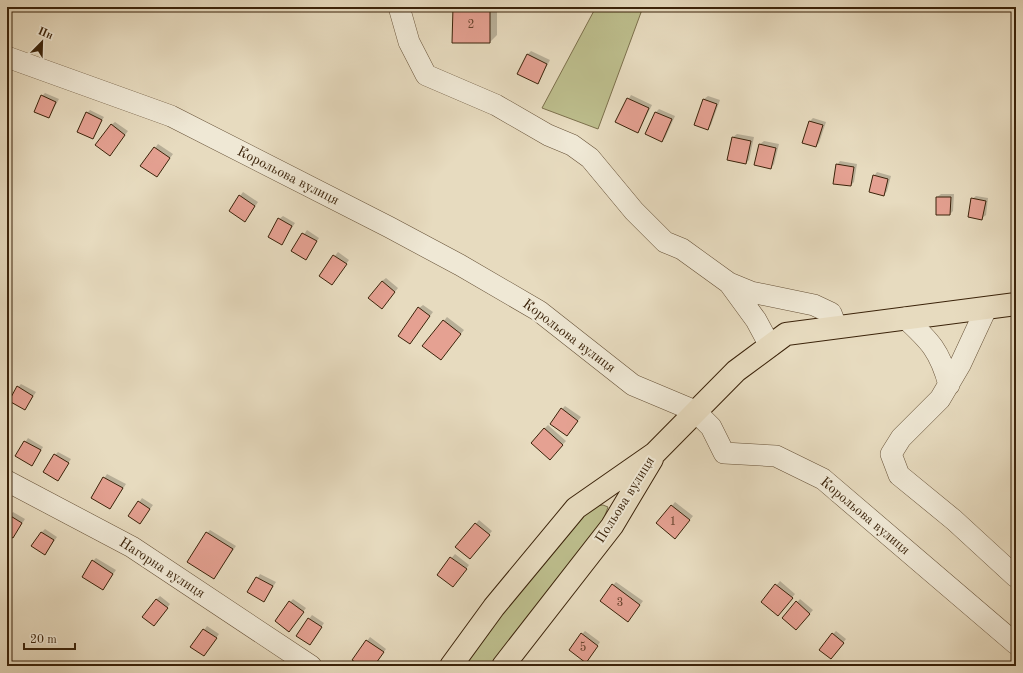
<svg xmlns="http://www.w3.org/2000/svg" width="1023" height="673" font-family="'Old Standard TT',serif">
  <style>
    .green { fill: #bdbe8d; stroke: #7c704c }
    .shadow { fill: #0003 }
    .building { fill: #e5a192; stroke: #3b230a }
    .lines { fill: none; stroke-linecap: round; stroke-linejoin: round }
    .minor-casing { stroke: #665137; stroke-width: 22 }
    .major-casing { stroke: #3b230a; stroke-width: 24 }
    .minor { stroke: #efe8d5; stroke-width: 21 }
    .major { stroke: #e7dbbf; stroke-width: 22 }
    .labels { text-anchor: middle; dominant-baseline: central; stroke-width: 4; stroke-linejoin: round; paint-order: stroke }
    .number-label { font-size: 12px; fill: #66422c }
    .street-label { font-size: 14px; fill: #3b230a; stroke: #efe8d5 }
  </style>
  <rect width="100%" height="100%" fill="#e7dbbf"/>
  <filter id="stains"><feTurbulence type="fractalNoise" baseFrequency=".005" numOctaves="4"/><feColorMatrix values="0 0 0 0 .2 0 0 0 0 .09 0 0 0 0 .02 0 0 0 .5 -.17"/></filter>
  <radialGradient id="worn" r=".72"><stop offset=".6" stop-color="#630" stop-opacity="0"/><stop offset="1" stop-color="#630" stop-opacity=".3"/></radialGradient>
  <path class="green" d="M596,7H643L598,129L542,108Z
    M603,505L608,507L603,521L493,666H461L571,525L596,506Z"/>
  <path class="shadow" d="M454,7H497V35L490,42Z
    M531,51L550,60L538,83L528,54Z
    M45,93L59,99L49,117L42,96Z
    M631,95L652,105L638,132L616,122Z
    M708,96L720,100L711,125L708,129L704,99Z
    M659,109L675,116L665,138L662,141L646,134L656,112Z
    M90,110L104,117L92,138L87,113Z
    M813,118L826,122L819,143L816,146L803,142L810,121Z
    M115,122L128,131L113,151L111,125Z
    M737,134L754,137L749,160L746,163L729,160L733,137Z
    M764,141L779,144L774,164L771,168L756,164L760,144Z
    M158,144L173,154L157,176L142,166Z
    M840,161L857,164L854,182L851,185L837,165Z
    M877,172L891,176L887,191L884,195L874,176Z
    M243,192L258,202L248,217L240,196Z
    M941,194H954L953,211L950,214L937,197Z
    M976,196L988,198L986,215L982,218L972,199Z
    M283,216L295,223L281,244L279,219Z
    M307,230L319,238L306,259L293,251Z
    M338,252L349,260L335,280L320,275Z
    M386,278L398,288L385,304L382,281Z
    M423,305L433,312L413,339L419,308Z
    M447,317L464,330L444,355L424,346Z
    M21,384L36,392L25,409L18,387Z
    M565,406L581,417L570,431L562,409Z
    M548,425L566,441L553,455L544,429Z
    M28,438L43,447L35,461L16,456Z
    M58,452L71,459L58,480L55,455Z
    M107,474L126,484L110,508L92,497Z
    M142,498L153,505L140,523L130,516Z
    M675,502L693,516L678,534L658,523Z
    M13,512L25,519L13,537L7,533V520Z
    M479,520L492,531L473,554L457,547Z
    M45,529L57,537L45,554L41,533Z
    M210,530L236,546L214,578L207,533Z
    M455,554L469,565L456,583L438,574Z
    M96,558L116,570L103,589L93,561Z
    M260,574L276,582L264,601L249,592Z
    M780,581L795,594L781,611L762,602Z
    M616,582L643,601L631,617L613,585Z
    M160,596L170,604L157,622L156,600Z
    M293,599L306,608L292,627L290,602Z
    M800,599L813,610L799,626L783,618Z
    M312,615L324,623L313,640L297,635Z
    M207,626L219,634L204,655L192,647Z
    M585,631L600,642L589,658L582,634Z
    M836,631L846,639L834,655L833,634Z
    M370,637L386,649L374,666H363L354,659Z"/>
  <path class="building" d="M453,7H490V43H452Z
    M527,54L547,64L538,84L517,74Z
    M41,95L56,102L49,118L34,112Z
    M627,98L649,108L638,133L615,122Z
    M703,99L717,104L708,130L694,125Z
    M86,112L102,120L93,139L77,132Z
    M655,112L672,119L662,142L645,134Z
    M809,121L823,125L816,147L802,143Z
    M111,124L125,135L110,156L95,145Z
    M732,137L751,141L746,164L727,160Z
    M759,144L776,148L771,169L754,165Z
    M154,147L170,158L157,177L140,166Z
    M836,164L854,167L851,186L833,184Z
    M873,175L888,179L884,196L869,192Z
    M239,195L255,206L245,222L229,211Z
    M936,197H951L950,215H936Z
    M971,198L986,201L982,220L968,217Z
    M278,218L292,226L282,245L268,237Z
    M302,233L317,241L306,260L291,251Z
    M333,255L347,264L332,285L319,276Z
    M382,281L395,292L382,309L368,298Z
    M418,307L430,316L410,344L398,336Z
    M443,320L461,334L441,360L422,346Z
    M17,386L33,396L25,410L9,401Z
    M561,408L578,421L567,436L550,424Z
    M544,428L563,445L550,460L531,443Z
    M24,441L41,450L32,466L15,456Z
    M54,454L69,463L58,481L43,472Z
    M103,477L123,488L110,509L91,498Z
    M138,501L150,509L140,524L128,516Z
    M671,505L690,520L675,539L656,523Z
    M9,515L22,523L13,538L7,535V518Z
    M475,523L490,535L470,559L455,547Z
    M41,532L54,540L45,555L31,546Z
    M206,532L233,549L214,579L187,562Z
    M450,557L467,569L453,587L437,575Z
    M92,560L113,574L103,590L82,577Z
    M256,577L273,586L264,602L247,592Z
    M612,584L640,605L628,622L600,601Z
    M775,584L793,598L778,616L761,602Z
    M156,599L168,608L154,626L142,617Z
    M289,601L304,612L289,632L275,621Z
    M796,601L810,614L796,630L782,618Z
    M308,618L322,627L310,645L296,636Z
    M203,629L217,638L204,656L190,647Z
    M581,633L598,646L586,663L569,650Z
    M832,633L844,643L831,659L819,650Z
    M366,640L384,652L374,666H361L352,660Z"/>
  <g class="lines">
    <defs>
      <path id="minor" d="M399,7L409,42L426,75L496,105L548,135L572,145L590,158L634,211L665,242L682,249L729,283L751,292L814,305L831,313L836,326
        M7,57L171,116L389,227L460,265L539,311L633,385L695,411L711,427L724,453L776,456L823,479L1016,644
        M729,283L756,320L770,346
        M986,309L960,365L940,399L901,438L891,454L899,475L954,520L1016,577
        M905,318C930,341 940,351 949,385
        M7,481L132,547L311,666"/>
      <path id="major" d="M451,666L494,607L576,508L655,453L736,371L786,334L1016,304
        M503,666L612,526L652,459"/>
    </defs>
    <use href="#minor" class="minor-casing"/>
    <use href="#major" class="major-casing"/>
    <use href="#minor" class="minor"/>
    <use href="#major" class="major"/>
  </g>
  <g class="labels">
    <g class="number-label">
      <text x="471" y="25">2</text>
      <text x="673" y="522">1</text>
      <text x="620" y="603">3</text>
      <text x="583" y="648">5</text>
    </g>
    <g class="street-label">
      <text transform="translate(288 176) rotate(27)">Корольова вулиця</text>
      <text transform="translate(569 336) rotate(37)">Корольова вулиця</text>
      <text transform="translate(625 500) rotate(-58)">Польова вулиця</text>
      <text transform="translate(865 516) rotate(40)">Корольова вулиця</text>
      <text transform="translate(162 568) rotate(33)">Нагорна вулиця</text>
    </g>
  </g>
  <rect width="1023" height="673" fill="none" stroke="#e7dbbf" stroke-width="24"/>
  <rect x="8" y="8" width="1007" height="657" fill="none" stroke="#3b230a" stroke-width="2"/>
  <rect x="12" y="12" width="999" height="649" fill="none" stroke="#3b230a"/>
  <g transform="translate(42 42) rotate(23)" stroke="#efe8d5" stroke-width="3" paint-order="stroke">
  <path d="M0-3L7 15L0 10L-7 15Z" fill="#3b230a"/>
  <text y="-6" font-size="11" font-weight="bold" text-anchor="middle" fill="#3b230a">Пн</text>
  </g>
  <path d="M24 643v6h51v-6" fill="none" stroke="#3b230a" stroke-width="2"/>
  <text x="30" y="643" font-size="12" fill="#3b230a" stroke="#efe8d5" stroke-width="3" paint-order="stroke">20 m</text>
  <rect width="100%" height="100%" filter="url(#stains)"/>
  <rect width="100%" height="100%" fill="url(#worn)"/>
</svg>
